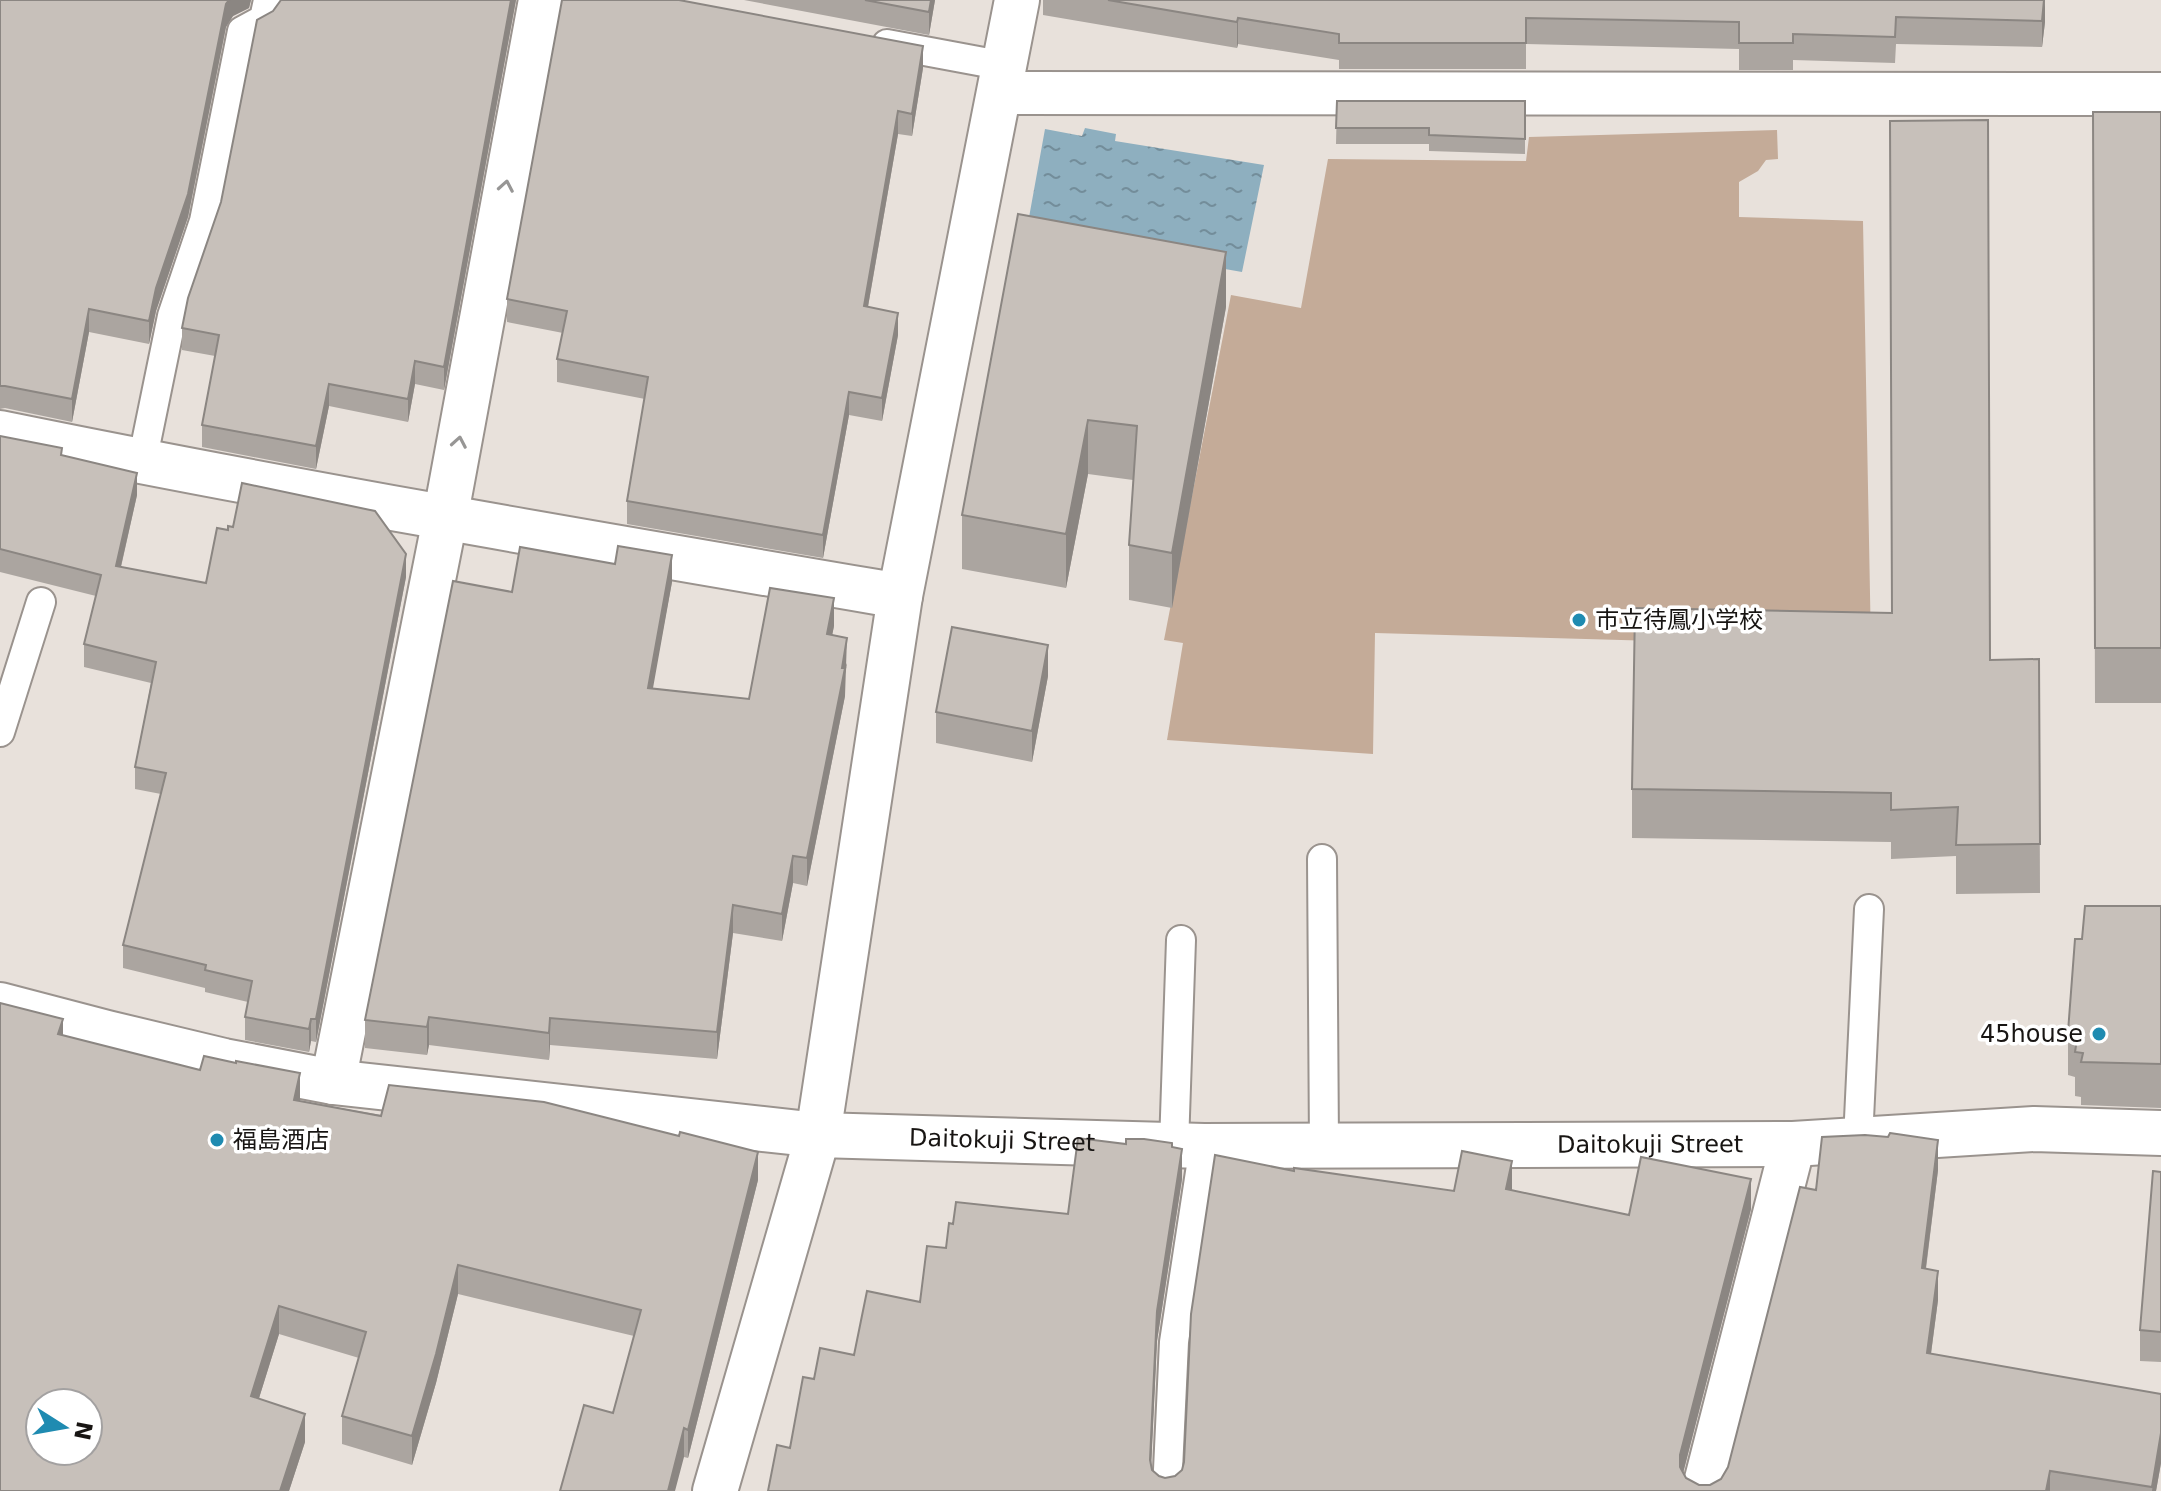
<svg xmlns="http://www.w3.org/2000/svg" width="2161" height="1491" font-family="'DejaVu Sans','Noto Sans JP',sans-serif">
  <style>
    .green { fill: #c4ab98 }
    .water { fill: url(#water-ripples) }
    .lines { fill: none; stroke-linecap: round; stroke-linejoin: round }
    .service-casing { stroke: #9a938e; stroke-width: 32 }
    .pedestrian-casing { stroke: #9a938e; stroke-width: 46 }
    .minor-casing { stroke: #9a938e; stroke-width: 48 }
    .service { stroke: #fff; stroke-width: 28 }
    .pedestrian { stroke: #fff; stroke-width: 42 }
    .minor { stroke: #fff; stroke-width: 44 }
    .wall { fill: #aba5a0 }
    .shaded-wall { fill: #8b8682 }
    .building { fill: #c7c0ba; stroke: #8b8682; stroke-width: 2; fill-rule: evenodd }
    .oneway { stroke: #979695 }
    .poi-dot { fill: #1f8bb1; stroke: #fff; stroke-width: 3 }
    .labels { text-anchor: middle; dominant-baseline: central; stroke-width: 7; stroke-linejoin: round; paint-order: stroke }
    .poi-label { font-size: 24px; fill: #181513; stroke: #fff; text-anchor: start }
    .street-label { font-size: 24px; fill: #181513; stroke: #fff }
  </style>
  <defs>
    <pattern id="water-ripples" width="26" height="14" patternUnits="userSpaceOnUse" patternTransform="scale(2)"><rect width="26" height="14" fill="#8eafbf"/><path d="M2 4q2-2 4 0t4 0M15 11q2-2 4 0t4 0" fill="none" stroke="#738d9a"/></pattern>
  </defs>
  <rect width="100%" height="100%" fill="#e8e1db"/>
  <path class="green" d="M1777,130L1778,159L1766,160L1758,171L1739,182V217L1863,221L1871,647L1375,633L1373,754L1167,740L1183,643L1164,640L1231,295L1301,308L1328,159L1526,161L1529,137Z"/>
  <path class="water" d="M1085,128L1116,134L1115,141L1264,165L1242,272L1026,234L1045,129L1082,136Z"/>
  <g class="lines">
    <defs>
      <path id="service" d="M887,44L1005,66
        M142,462L172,316L204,221L242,31L264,19L268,0
        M0,732L41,602
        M1322,859L1324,1144
        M1858,1140L1869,909
        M1174,1145L1181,940
        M1167,1491L1174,1342L1204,1146"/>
      <path id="pedestrian" d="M1000,93L2161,94"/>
      <g id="minor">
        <path d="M0,433C299,494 600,545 900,596"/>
        <path id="s1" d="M0,1005L107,1033L224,1061L333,1082L818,1135L1204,1146L1793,1144L2034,1129L2161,1133"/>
        <path d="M333,1082L445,519L541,0"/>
        <path d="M715,1491L818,1135L900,596L1017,0"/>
        <path d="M1704,1491L1793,1144"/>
      </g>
    </defs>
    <use href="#service" class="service-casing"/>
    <use href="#pedestrian" class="pedestrian-casing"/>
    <use href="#minor" class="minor-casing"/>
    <use href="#service" class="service"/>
    <use href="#pedestrian" class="pedestrian"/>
    <use href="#minor" class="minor"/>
  </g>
  <path class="wall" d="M0,0H251L249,8L233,16L226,27L188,217L156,311L149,344L89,332L72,422L5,408L0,409Z
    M516,0L444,390L415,384L408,422L329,406L316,469L202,447V425L215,356L182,350V328L221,202L273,11Z
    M744,0H935L929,35Z
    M1043,0H2045V22L2042,47L1896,44L1895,63L1793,60V70H1739V49L1526,44V69H1339V60L1238,44L1237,48L1043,15Z
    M923,68L912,136L898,134L868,307L898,335L882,421L849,415L823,558L627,524V501L645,399L557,382V359L563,333L507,322V299Z
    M1337,101H1525V154L1429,151V144H1336Z
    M2093,112H2161V703H2095Z
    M1226,307L1172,608L1129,600V545L1133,480L1088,474L1066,588L962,569V515Z
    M0,436L62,455L137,495L121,567L206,583L406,577L316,1042L311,1041L309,1052L245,1040V1017L248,1002L205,992V988L123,968V945L161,794L135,789V767L151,683L84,667V644L96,596L0,572Z
    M672,582L652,688L749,699L834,626L832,635L847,665L845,675V696L807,886L793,883L782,941L733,933L717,1059L550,1045L549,1060L429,1045L427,1055L365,1048V1020L512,592Z
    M2039,659L2040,893L1956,894V856L1891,859V842L1632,838V789L1990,660Z
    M1048,676L1032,762L936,743V712Z
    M2161,906V1108L2081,1105V1097L2075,1096V1077L2068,1075V1032L2082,939Z
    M63,1036L300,1101L758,1180L688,1458L684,1457L613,1413L634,1336L458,1294L436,1383L412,1465L342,1444V1416L359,1358L279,1334L259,1398L305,1442L289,1491H0Z
    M1126,1144L1172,1147L1182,1179L1157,1341L1151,1465L1152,1470L1159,1476L1165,1478L1175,1476L1182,1470L1294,1171L1454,1191L1512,1190L1629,1215L1751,1209L1683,1473L1686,1478L1699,1485H1710L1721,1479L1728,1467L1816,1190L1938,1170L1926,1269L1938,1300L1931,1354L2161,1394V1463L2156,1491H768L790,1448L814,1379L854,1355L920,1302L946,1248L953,1224L1068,1214Z
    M2161,1172V1362L2140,1361V1330Z"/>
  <path class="shaded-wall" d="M229,0H251L249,8L233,16L226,27L188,217L156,311L149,344V321L156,288L226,4Z
    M511,0H516L444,390V367Z
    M931,0H935L929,35V12Z
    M2045,0V22L2042,47V21Z
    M1238,18V44L1237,48V22Z
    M923,46V68L912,136V114Z
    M898,111V134L864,329V306Z
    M1226,252V307L1172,608V553Z
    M89,309V332L72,422V399Z
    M898,313V335L882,421V398Z
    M415,361V384L408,422V399Z
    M329,384V406L316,469V446Z
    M849,392V415L823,558V535Z
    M1088,420V474L1066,588V534Z
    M137,473V495L116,588V566Z
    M406,554V577L316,1042V1019Z
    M672,555V582L648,716V688Z
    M834,598V626L827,661V634Z
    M847,638L845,696L807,886V858Z
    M1048,645V676L1032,762V731Z
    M793,856V883L782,941V914Z
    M733,905V933L717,1059V1032Z
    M429,1017V1045L427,1055V1027Z
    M550,1018V1045L549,1060V1033Z
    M63,1019V1047L58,1034Z
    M311,1019V1041L309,1052V1029Z
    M300,1073V1101L294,1100Z
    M1938,1140V1170L1922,1298V1268Z
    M1182,1149V1179L1157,1341L1150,1490V1460L1157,1311Z
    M758,1152V1180L688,1458V1430Z
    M1512,1161V1191L1506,1189Z
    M1751,1179V1209L1680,1485V1455Z
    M458,1265V1294L436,1383L412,1465V1436Z
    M1938,1271V1300L1927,1383V1353Z
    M279,1306V1334L251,1424V1396Z
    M305,1414V1442L289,1491H280Z
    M684,1428V1457L675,1491H668Z
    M2161,1433V1463L2156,1491H2152Z
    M2050,1471V1491H2046Z"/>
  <path class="building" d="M0,0H229L226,4L188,194L156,288L149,321L89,309L72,399L5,386H0Z
    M281,0H511L444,367L415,361L408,399L329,384L316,446L202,425L219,335L182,328L188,298L221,202L257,20L273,11Z
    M562,0H679L923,46L912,114L898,111L864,306L898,313L882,398L849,392L823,535L627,501L648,377L557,359L567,311L507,299Z
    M865,0H931L929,12Z
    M1108,0H2044L2042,21L1896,17L1895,37L1793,34V43H1739V22L1526,18V43H1339V34L1238,18L1237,22Z
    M1337,101H1525V139L1429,135V128H1336Z
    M2093,112H2161V648H2095Z
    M1988,120L1990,660L2039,659L2040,844L1956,845L1958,807L1891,810V793L1632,789L1635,608L1892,613L1890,121Z
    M1018,214L1226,252L1172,553L1129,545L1137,426L1088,420L1066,534L962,515Z
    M0,436L62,448L61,455L137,473L116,566L206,583L217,528L228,530V526L233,527L242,483L375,511L406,554L316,1019H311L309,1029L245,1017L252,981L205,970L206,965L123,945L166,773L135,767L156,662L84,644L101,575L0,549Z
    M618,546L672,555L648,688L749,699L770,588L834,598L827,634L847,638L842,668H845L807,858L793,856L782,914L733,905L717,1032L550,1018L549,1033L429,1017L427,1027L365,1020L453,581L512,592L520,547L615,564Z
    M952,627L1048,645L1032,731L936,712Z
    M2085,906H2161V1064L2081,1062L2083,1053L2075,1052L2078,1033L2068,1032L2075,939H2082Z
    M0,1003L63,1019L58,1034L200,1070L204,1056L236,1063V1061L300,1073L294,1100L381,1116L389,1085L544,1102L679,1136L680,1132L758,1152L688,1430L684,1428L668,1491H560L584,1405L613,1413L641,1310L458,1265L436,1354L412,1436L342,1416L366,1332L279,1306L251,1396L305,1414L280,1491H0ZM40,1403H88V1451H40Z
    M1890,1133L1938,1140L1922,1268L1938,1271L1927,1353L2161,1394V1433L2152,1487L2050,1471L2046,1491H768L777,1445L790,1448L803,1377L814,1379L820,1348L854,1355L867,1291L920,1302L927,1246L946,1248L949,1223L953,1224L956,1202L1068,1214L1078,1138L1126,1144V1139H1144L1172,1143V1147L1182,1149L1157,1311L1150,1460L1152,1470L1159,1476L1165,1478L1175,1476L1182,1470L1184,1462L1191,1314L1215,1155L1294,1171V1168L1454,1191L1462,1151L1512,1161L1506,1189L1629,1215L1641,1157L1751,1179L1680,1455V1467L1686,1478L1699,1485H1710L1721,1479L1728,1467L1800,1187L1816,1190L1822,1137L1865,1135L1888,1137Z
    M2153,1171L2161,1172V1332L2140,1330Z"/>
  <defs><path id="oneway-chevron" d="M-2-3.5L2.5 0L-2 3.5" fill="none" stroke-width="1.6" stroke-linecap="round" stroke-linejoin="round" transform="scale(2)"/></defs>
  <g class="oneway">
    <use href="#oneway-chevron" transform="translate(506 186) rotate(-80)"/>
    <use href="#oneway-chevron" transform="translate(459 442) rotate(-80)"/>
  </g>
  <g class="poi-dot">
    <circle cx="1579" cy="620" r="8"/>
    <circle cx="2099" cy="1034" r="8"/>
    <circle cx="217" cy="1140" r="8"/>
  </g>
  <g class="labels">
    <g class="poi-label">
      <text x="1595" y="620">市立待鳳小学校</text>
      <text x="2083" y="1034" text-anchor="end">45house</text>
      <text x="233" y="1140">福島酒店</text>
    </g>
    <g class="street-label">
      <text stroke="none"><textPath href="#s1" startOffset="1014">Daitokuji Street</textPath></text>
      <text stroke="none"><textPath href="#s1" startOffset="1662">Daitokuji Street</textPath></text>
    </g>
  </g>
  <g transform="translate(64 1427) rotate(101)"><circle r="38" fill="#ffffff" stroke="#a3a1a1" stroke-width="2"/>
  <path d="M0-6L14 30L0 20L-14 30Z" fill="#1f8bb1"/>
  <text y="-12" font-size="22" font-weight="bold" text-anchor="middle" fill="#181513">N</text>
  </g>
</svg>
